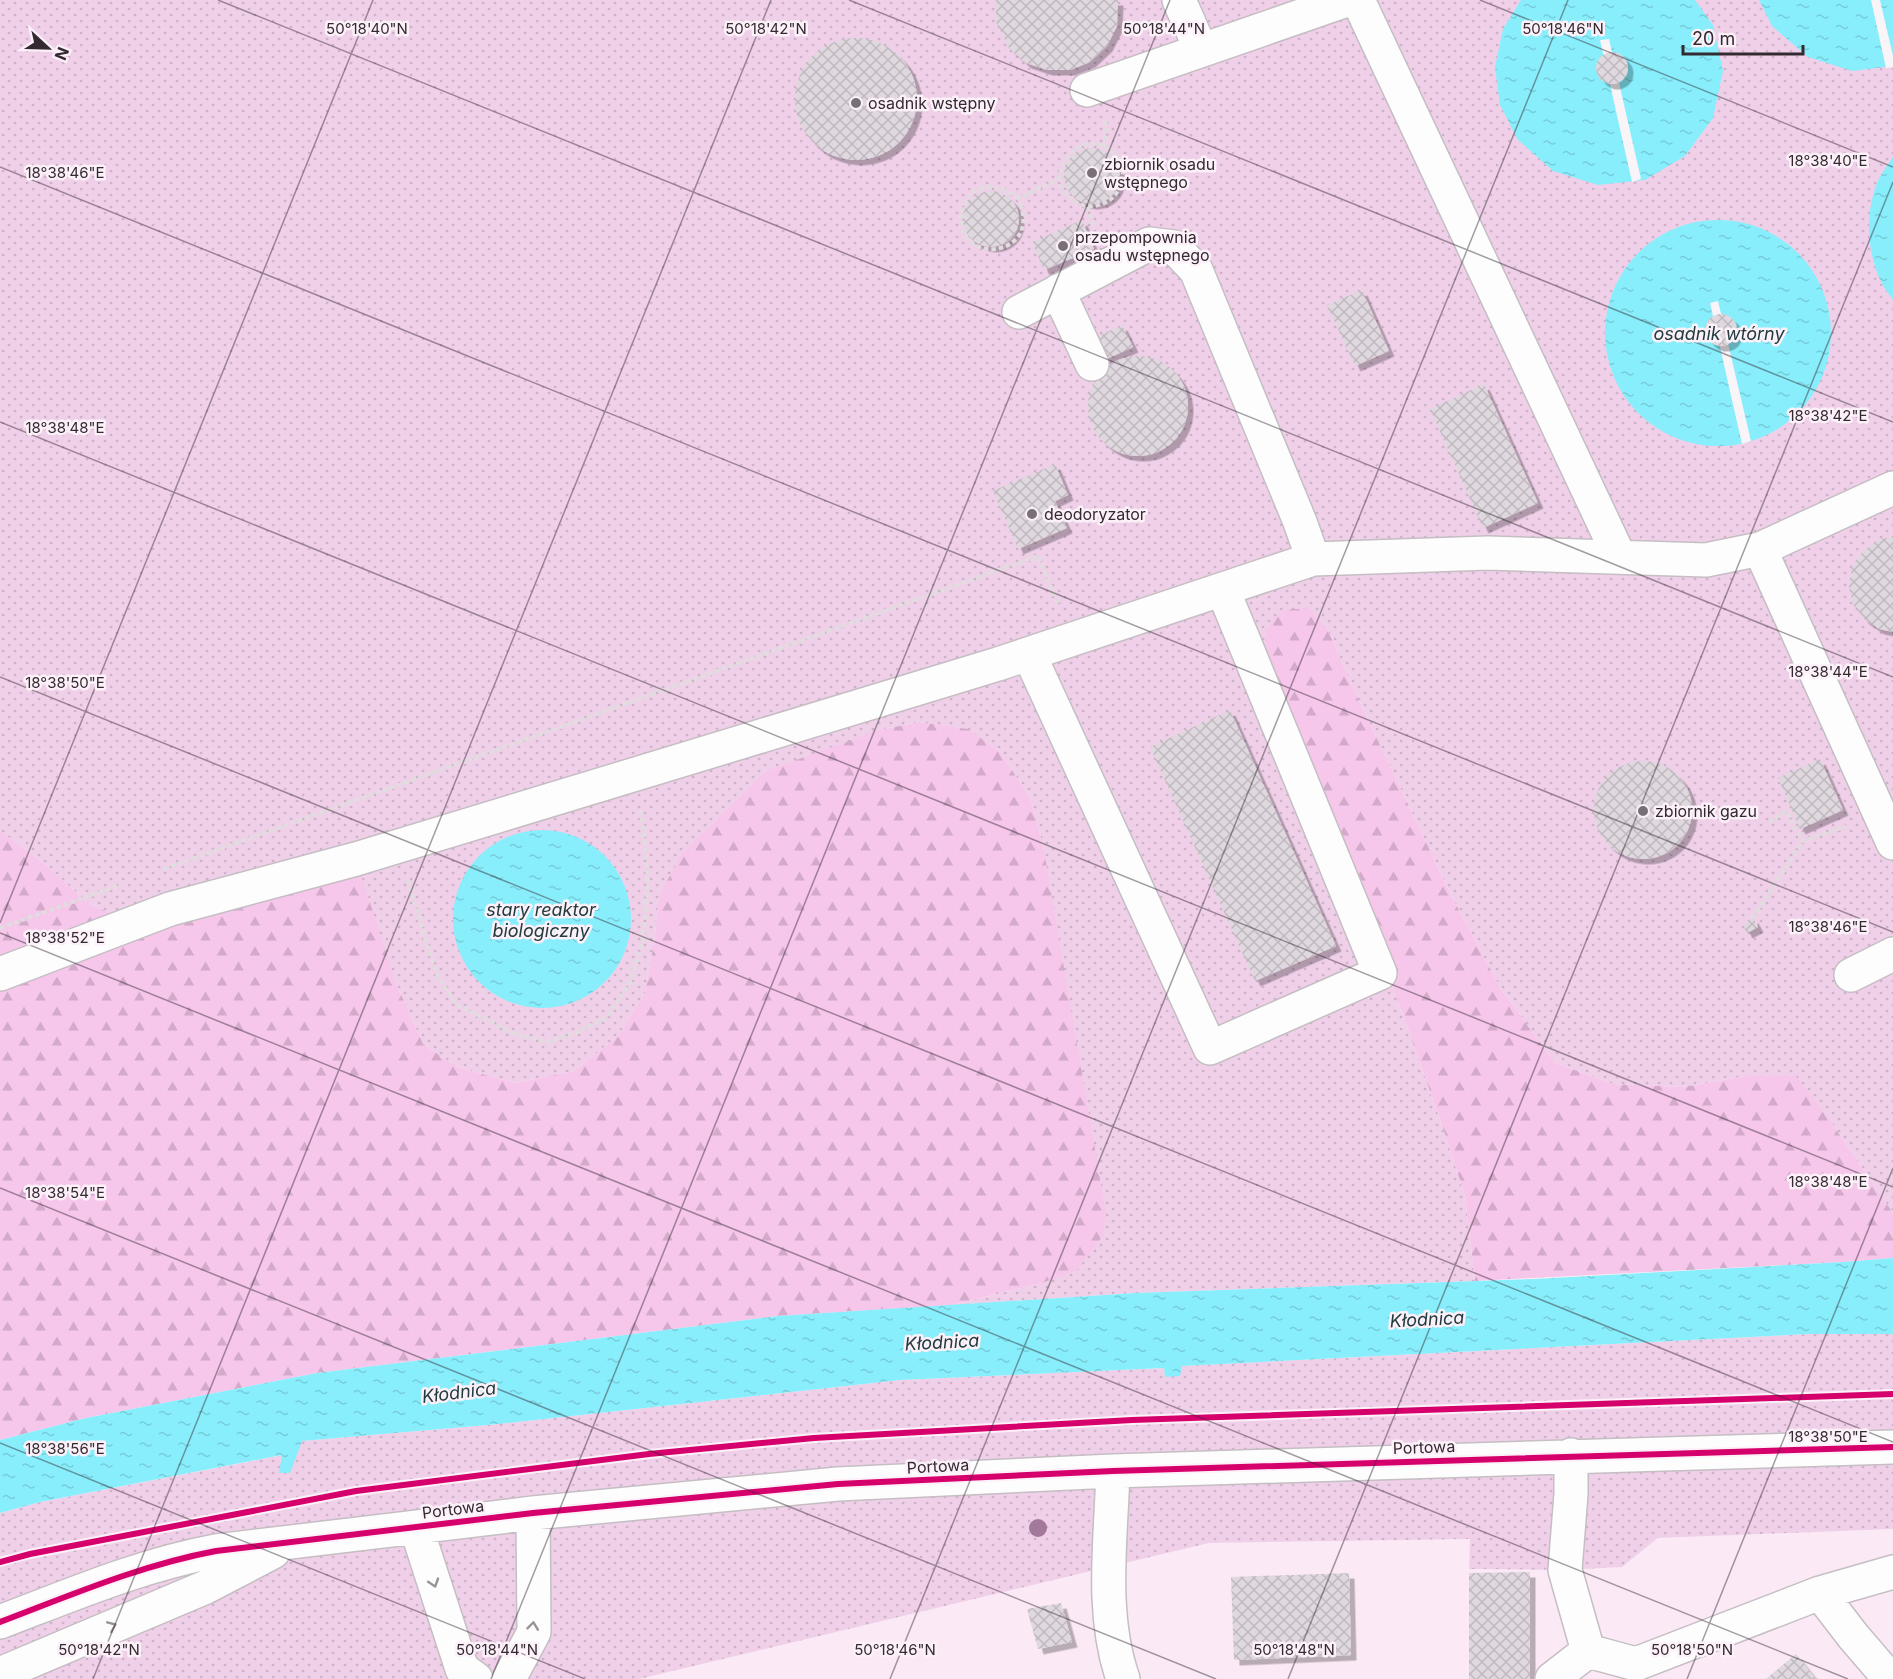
<svg xmlns="http://www.w3.org/2000/svg" width="1893" height="1679" font-family="Inter,sans-serif">
  <style>
    .built { fill: #fbe9f6 }
    .grass { fill: url(#grass-dots) }
    .forest { fill: url(#forest-firs) }
    .water { fill: url(#water-ripples) }
    .pier { fill: #f9f4f8 }
    .building { fill: url(#building-cross-hatch); filter: url(#shadow) }
    .lines { fill: none; stroke-linecap: round; stroke-linejoin: round }
    .minor-casing { stroke: #c5bec3; stroke-width: 36 }
    .path { stroke: #e0ddde; stroke-width: 4; stroke-dasharray: 4.5 3; stroke-linecap: butt }
    .minor { stroke: #fefdfe; stroke-width: 33 }
    .cycleway-casing { stroke: #fcf1f9; stroke-width: 10 }
    .cycleway { stroke: #d6006c; stroke-width: 6 }
    .tree { fill: #a2789b }
    .oneway { stroke: #989397 }
    .ticks { fill: none; stroke: #332930; stroke-width: 1.5; stroke-opacity: 0.45 }
    .poi-dot { fill: #787076; stroke: #fcf1f9; stroke-width: 2 }
    .labels { text-anchor: middle; dominant-baseline: central; stroke-width: 5; stroke-linejoin: round; paint-order: stroke }
    .poi-label { font-size: 16px; fill: #332930; stroke: #fcf1f9; text-anchor: start }
    .street-label { font-size: 16px; fill: #332930; stroke: #fcf1f9 }
    .water-label { font-size: 18px; font-style: italic; fill: #223b3e; stroke: #fcf1f9 }
    .ticks-label { font-size: 15px; text-anchor: middle; fill: #332930; stroke: #fcf1f9; stroke-width: 5; stroke-linejoin: round; paint-order: stroke }
  </style>
  <defs>
    <pattern id="grass-dots" width="8" height="8" patternUnits="userSpaceOnUse" patternTransform="scale(1.5)"><rect width="8" height="8" fill="#f0d0e9"/><path d="M2 2h.1M6 6h.1" fill="none" stroke="#ceb3c8" stroke-width="1.8" stroke-linecap="round"/></pattern>
    <pattern id="forest-firs" width="22" height="20" patternUnits="userSpaceOnUse" patternTransform="scale(1.5)"><rect width="22" height="20" fill="#f6c6eb"/><path d="M5 1l3.5 6h-7zM16 11l3.5 6h-7z" fill="#d3aaca"/></pattern>
    <pattern id="water-ripples" width="26" height="14" patternUnits="userSpaceOnUse" patternTransform="scale(1.5)"><rect width="26" height="14" fill="#88eefc"/><path d="M2 4q2-2 4 0t4 0M15 11q2-2 4 0t4 0" fill="none" stroke="#76ccd8"/></pattern>
    <pattern id="building-cross-hatch" width="8" height="8" patternUnits="userSpaceOnUse" patternTransform="scale(1.5)"><rect width="8" height="8" fill="#dfd8de"/><path d="M0 0l8 8M0 8l8-8" fill="none" stroke="#c0b9bf"/></pattern>
    <filter id="shadow"><feDropShadow dx="5.5" dy="5.5" stdDeviation="0" flood-color="#0004"/></filter>
  </defs>
  <rect width="100%" height="100%" fill="#f9f4f8"/>
  <path class="built" d="M1893,1529V1679H639L1209,1543L1470,1539L1469,1569L1621,1567L1658,1538Z"/>
  <path class="grass" d="M0,0H1893V1213L1831,1122L1746,1076L1683,1087L1613,1084L1555,1063L1501,989L1451,895L1353,688L1330,634L1337,829L1443,1128L1465,1196L1475,1281L1135,1293L952,1305L1042,1283L1044,851L1031,799L1000,752L967,729L919,722L879,730L659,896L655,936L645,993L618,1036L574,1071L515,1083L457,1067L423,1044L396,983L118,916L89,904L44,863L0,831Z
    M1808,1334H1893V1529L1658,1538L1622,1567L1565,1570L1469,1569L1470,1539L1209,1543L639,1679H0V1513L40,1502L283,1455L301,1441L499,1424L900,1380L1164,1368L1165,1376H1180L1181,1366Z"/>
  <path class="forest" d="M1309,608L1330,634L1353,688L1451,895L1501,989L1555,1063L1613,1084L1683,1087L1746,1076H1796L1831,1122L1893,1213V1258L1844,1262L1475,1281L1465,1196L1443,1128L1337,829L1267,663L1266,630L1283,610Z
    M919,722L968,729L1000,752L1031,799L1044,851L1106,1214L1102,1237L1077,1270L1042,1283L952,1305L778,1316L317,1373L86,1418L0,1440V831L44,863L89,904L118,916L356,859L396,983L423,1044L457,1067L515,1083L574,1071L618,1036L645,993L655,936L659,896L681,855L766,771L879,730Z"/>
  <path class="water" d="M1521,0H1695L1713,25L1723,71L1713,118L1685,156L1645,180L1598,185L1553,171L1518,140L1500,105L1495,67L1503,29Z
    M1759,0H1893V66L1852,71L1808,57L1772,26Z
    M1893,157V299C1868,272 1863,220 1876,186C1879,176 1887,166 1893,157Z
    M1605 333a113 113 0 1 1 226 0a113 113 0 1 1-226 0Z
    M453 919a89 89 0 1 1 178 0a89 89 0 1 1-178 0Z
    M1893,1258V1334H1808L1182,1366L1180,1376L1165,1377L1164,1368L900,1380L499,1424L302,1441L290,1473H279L282,1455L40,1502L0,1513V1440L86,1418L317,1373L778,1316L1135,1293L1534,1279L1844,1262Z"/>
  <path class="pier" d="M1871,0H1880L1893,56V67L1886,68Z
    M1609,39L1641,179L1632,182L1600,40Z
    M1718,301L1751,441L1742,444L1710,303Z"/>
  <path class="building" d="M996,0H1118L1117,26L1107,46L1090,62L1070,70H1047L1026,63L1009,48L996,22Z
    M795 99a61 61 0 1 1 122 0a61 61 0 1 1-122 0Z
    M1596 68a16 16 0 1 1 32 0a16 16 0 1 1-32 0Z
    M1064 176a28 28 0 1 1 56 0a28 28 0 1 1-56 0Z
    M963 219a28 28 0 1 1 56 0a28 28 0 1 1-56 0Z
    M1082,220L1094,249L1044,270L1032,242Z
    M1362,290L1389,351L1355,366L1327,305Z
    M1705 330a16 16 0 1 1 32 0a16 16 0 1 1-32 0Z
    M1122,325L1133,347L1098,363L1088,341Z
    M1088 406a50 50 0 1 1 100 0a50 50 0 1 1-100 0Z
    M1484,384L1538,503L1483,528L1430,409Z
    M1055,464L1068,495L1055,501L1067,528L1018,549L993,491Z
    M1893,537V632L1879,629L1864,619L1853,604L1849,586L1852,568L1863,551L1880,539Z
    M1230,710L1336,946L1255,981L1150,747Z
    M1820,759L1843,810L1800,829L1778,778Z
    M1594 810a49 49 0 1 1 98 0a49 49 0 1 1-98 0Z
    M1753,918L1758,927L1747,933L1743,925Z
    M1530,1572V1679H1469V1573Z
    M1349,1573L1351,1655L1234,1660L1231,1577Z
    M1061,1603L1072,1642L1038,1649L1027,1609Z
    M1796,1654L1816,1679H1766Z"/>
  <g class="lines">
    <defs>
      <path id="minor" d="M1179,0L1201,50
        M1358,0L1619,556
        M1087,90L1347,0
        M1058,291L1092,364
        M1019,312L1149,244L1174,247L1196,270L1300,522L1313,559L1488,553L1706,560L1760,549L1893,488
        M1760,549L1893,843
        M1029,654L1210,1048L1380,973L1223,590
        M0,974L170,909L356,859L998,664L1313,559
        M1851,975L1893,954
        M1571,1455V1494L1565,1570L1588,1651
        M1113,1471C1111,1539 1100,1613 1123,1679
        M416,1527L462,1669L476,1679
        M1820,1593L1853,1636L1890,1679
        M0,1622C71,1595 141,1565 216,1551L533,1513L838,1484L1113,1471L1893,1447
        M0,1674L206,1587L273,1552
        M509,1679L534,1632L533,1513
        M1552,1679L1588,1651L1636,1664L1820,1593L1893,1572"/>
    </defs>
    <use href="#minor" class="minor-casing"/>
    <path class="path" d="M1103,147L1107,129L1105,121
      M1019,198C1010,193 1001,187 989,187C956,187 948,245 988,249C997,250 1007,247 1014,241C1027,230 1024,213 1019,198L1059,179C1061,194 1078,208 1093,206C1104,205 1114,199 1119,189C1140,148 1070,117 1059,179
      M1087,207L1095,229
      M1769,822L1786,811L1803,841
      M164,869L1038,556L1059,606
      M408,880L426,942L438,977L456,1004L515,1034L547,1042L575,1033L606,1018L630,983L643,940L648,881L643,826L640,811
      M1753,918L1803,841L1846,826
      M0,928L120,885"/>
    <use href="#minor" class="minor"/>
    <defs>
      <path id="cycleway" d="M0,1562L30,1554L356,1491L649,1454L814,1438L1132,1420L1893,1394
        M0,1622C71,1595 141,1565 216,1551L533,1513L838,1484L1113,1471L1893,1447"/>
    </defs>
    <use href="#cycleway" class="cycleway-casing"/>
    <use href="#cycleway" class="cycleway"/>
  </g>
  <circle class="tree" cx="1038" cy="1528" r="9"/>
  <defs><path id="oneway-chevron" d="M-2-3.5L2.5 0L-2 3.5" fill="none" stroke-width="1.6" stroke-linecap="round" stroke-linejoin="round" transform="scale(1.5)"/></defs>
  <g class="oneway">
    <use href="#oneway-chevron" transform="translate(434 1583) rotate(72)"/>
    <use href="#oneway-chevron" transform="translate(112 1626) rotate(-23)"/>
    <use href="#oneway-chevron" transform="translate(533 1626) rotate(-83)"/>
  </g>
  <path class="ticks" d="M218,0L1893,677M849,0L1893,422M1480,0L1893,167M0,167L1893,932M0,422L1893,1187M0,677L1893,1442M0,923L373,0M0,933L1848,1679M0,1188L1216,1679M0,1443L585,1679M93,1679L771,0M491,1679L1170,0M890,1679L1568,0M1288,1679L1893,182M1687,1679L1893,1168"/>
  <g class="poi-dot">
    <circle cx="856" cy="103" r="6"/>
    <circle cx="1092" cy="173" r="6"/>
    <circle cx="1063" cy="246" r="6"/>
    <circle cx="1032" cy="514" r="6"/>
    <circle cx="1643" cy="811" r="6"/>
  </g>
  <g class="labels">
    <g class="poi-label">
      <text x="868" y="103">osadnik wstępny</text>
      <text x="1104" y="164">zbiornik osadu<tspan x="1104" dy="18">wstępnego</tspan></text>
      <text x="1075" y="237">przepompownia<tspan x="1075" dy="18">osadu wstępnego</tspan></text>
      <text x="1044" y="514">deodoryzator</text>
      <text x="1655" y="811">zbiornik gazu</text>
    </g>
    <g class="street-label">
      <text transform="translate(1424 1447) rotate(-2)">Portowa</text>
      <text transform="translate(938 1466) rotate(-3)">Portowa</text>
      <text transform="translate(453 1509) rotate(-7)">Portowa</text>
    </g>
    <g class="water-label">
      <text x="1719" y="333">osadnik wtórny</text>
      <text x="541" y="909">stary reaktor<tspan x="541" dy="21">biologiczny</tspan></text>
      <text transform="translate(1427 1319) rotate(-3)">Kłodnica</text>
      <text transform="translate(942 1342) rotate(-3)">Kłodnica</text>
      <text transform="translate(459 1392) rotate(-7)">Kłodnica</text>
    </g>
  </g>
  <g class="ticks-label">
    <text x="766" y="34">50°18'42"N</text>
    <text x="1164" y="34">50°18'44"N</text>
    <text x="1563" y="34">50°18'46"N</text>
    <text x="367" y="34">50°18'40"N</text>
    <text x="1828" y="166">18°38'40"E</text>
    <text x="65" y="178">18°38'46"E</text>
    <text x="1828" y="421">18°38'42"E</text>
    <text x="65" y="433">18°38'48"E</text>
    <text x="1828" y="677">18°38'44"E</text>
    <text x="65" y="688">18°38'50"E</text>
    <text x="1828" y="932">18°38'46"E</text>
    <text x="65" y="943">18°38'52"E</text>
    <text x="1828" y="1187">18°38'48"E</text>
    <text x="65" y="1198">18°38'54"E</text>
    <text x="1828" y="1442">18°38'50"E</text>
    <text x="65" y="1454">18°38'56"E</text>
    <text x="99" y="1655">50°18'42"N</text>
    <text x="497" y="1655">50°18'44"N</text>
    <text x="895" y="1655">50°18'46"N</text>
    <text x="1294" y="1655">50°18'48"N</text>
    <text x="1692" y="1655">50°18'50"N</text>
  </g>
  <g transform="translate(48 48) rotate(112)" stroke="#fcf1f9" stroke-width="4.5" paint-order="stroke">
  <path d="M0-4.5L10 22L0 15L-10 22Z" fill="#332930"/>
  <text y="-9" font-size="16" font-weight="bold" text-anchor="middle" fill="#332930">N</text>
  </g>
  <path d="M1683 45v9h120v-9" fill="none" stroke="#332930" stroke-width="3"/>
  <text x="1692" y="45" font-size="18" fill="#332930" stroke="#fcf1f9" stroke-width="4.5" paint-order="stroke">20 m</text>
</svg>
